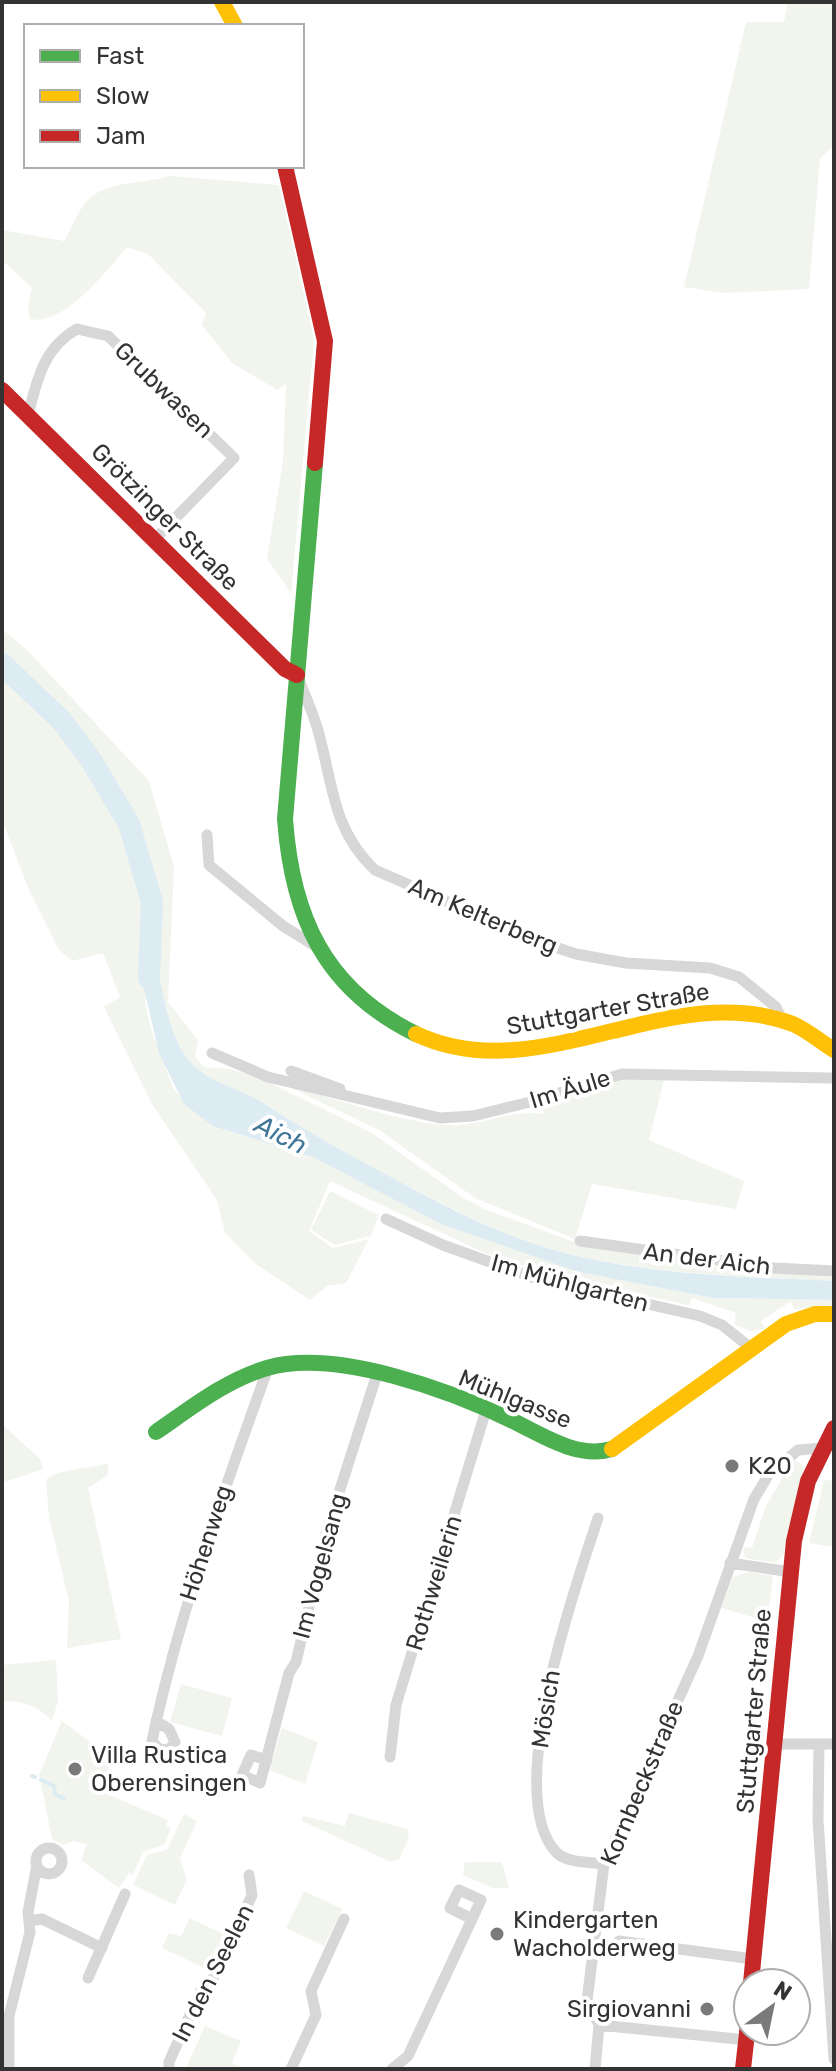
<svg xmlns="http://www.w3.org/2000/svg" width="836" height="2071" font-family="Rubik,sans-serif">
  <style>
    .green { fill: #f1f5ed }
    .water { fill: #ddebf3 }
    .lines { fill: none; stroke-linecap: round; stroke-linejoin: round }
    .stream { stroke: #ddebf3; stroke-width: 4 }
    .river { stroke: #ddebf3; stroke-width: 22 }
    .street { stroke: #d7d7d7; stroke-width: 11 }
    .fast { stroke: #4caf50; stroke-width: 16 }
    .slow { stroke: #ffc107; stroke-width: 16 }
    .jam { stroke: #c62828; stroke-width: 16 }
    .poi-dot { fill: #7a7a7a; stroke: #fff; stroke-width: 3 }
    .labels { text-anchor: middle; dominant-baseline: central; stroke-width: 8; stroke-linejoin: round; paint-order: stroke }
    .street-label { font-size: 24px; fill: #333; stroke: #fff }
    .poi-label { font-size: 24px; fill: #333; stroke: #fff; text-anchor: start }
    .water-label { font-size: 26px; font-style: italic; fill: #3f7597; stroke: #fff }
  </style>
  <rect width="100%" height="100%" fill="#fff"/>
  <path class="green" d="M788,2H834V146L820,158L809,289L723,293L684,287L746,22H784Z
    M170,176L279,185L314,339L291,593L267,559L283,462L286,384L277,390L232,363L202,325L206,313L148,254L127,247C107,270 64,327 30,319L28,307L32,288L2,260V230L64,241C71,229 77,213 86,202C105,180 145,184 170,176Z
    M2,629L29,652L149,781L174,867L168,1002L198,1040L195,1057L204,1067L230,1069L260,1078L372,1133L462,1197L484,1209L580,1244L649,1256L648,1263L659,1267L665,1259L721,1268L834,1277V1281C742,1276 646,1275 557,1251C505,1237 459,1212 412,1188C363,1163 316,1138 270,1107C244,1090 207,1083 187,1058C167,1034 160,979 155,948L145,1003L151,1029L174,1090L214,1126L313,1157L579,1272L713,1298L834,1300V1305L795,1309L790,1302L761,1321L765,1329L750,1331L734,1324L736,1313L692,1298L689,1305L578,1282L494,1257L330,1181L309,1231L333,1248L369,1239L346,1283L327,1286L310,1300L257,1265L225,1233L217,1200L152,1104L104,1007L120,997L103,953L72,961L59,950L29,890L2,820Z
    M616,1079L664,1080L649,1140L744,1181L736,1209L592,1184L575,1239L475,1198L379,1130L283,1084C327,1096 416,1128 458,1125C490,1123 507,1110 543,1114L544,1103Z
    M330,1191L379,1215L371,1236L335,1245L311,1230Z
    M2,1424L40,1459L43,1469L2,1483Z
    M795,1460L804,1466L784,1554L775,1563L745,1558L743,1547L752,1548L765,1508L784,1475L778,1470Z
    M108,1463V1475L88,1488L121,1639L67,1648L69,1601L49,1518L46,1480C55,1469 91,1469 108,1463Z
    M824,1480L834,1481V1547L809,1543Z
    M748,1572L773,1576L767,1621L721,1608L733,1577Z
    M56,1660L58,1701L52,1721C37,1706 24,1701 2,1701V1665Z
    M181,1684L232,1698L222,1736L170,1722Z
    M62,1721L111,1757L102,1792L168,1820L166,1826L171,1828L165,1844L143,1852L133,1875L129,1873L119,1888L81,1860L87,1844L73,1841L64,1845L52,1839L39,1775Z
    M282,1728L318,1742L305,1784L269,1770Z
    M349,1813L407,1829L409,1838L399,1859L391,1862L302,1821L303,1816L345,1826Z
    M184,1814L197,1821L180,1858L187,1880L175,1905L133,1885L147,1855L167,1850Z
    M465,1862H502L509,1888H492L463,1875Z
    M304,1891L342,1909L324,1946L286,1928Z
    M190,1918L229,1937L213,1972L162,1948L169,1933L181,1936Z
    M205,2026L241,2041L232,2063L244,2069L186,2068Z"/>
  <path class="water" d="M149,948H155C160,979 167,1033 187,1058C205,1082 240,1088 265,1104C314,1137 365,1163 417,1191C462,1215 507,1237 557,1251C645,1275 743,1277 834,1281V1300L713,1298L579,1272L441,1224L313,1157L213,1126L184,1104L159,1053L142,980Z"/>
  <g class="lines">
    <path class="stream" d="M32,1776L35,1777
      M41,1780L54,1786L55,1794L64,1799"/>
    <path class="river" d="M2,664L62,721L91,760L129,824L152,902L149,978"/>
    <path class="street" d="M28,415C37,381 43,348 77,329L108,336L230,454L234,458L154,540
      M299,680C305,695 312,711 317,727C333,781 331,829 375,870L540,942L576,954L626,963L710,968L739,977L776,1007L783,1022
      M207,835L209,865L283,926L317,947
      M212,1053L268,1077L440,1118L473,1116L526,1103L622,1074L831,1078
      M291,1071L340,1089
      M386,1219L443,1245L534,1278L700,1316L722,1325L751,1348
      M580,1241L774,1268L834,1271
      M598,1518C576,1584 501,1797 557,1853C567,1863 590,1862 604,1864
      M730,1563L791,1572
      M156,1721L169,1729L175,1742L169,1750L159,1749L152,1741C179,1613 224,1491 268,1368
      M775,1744H834
      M819,1744L818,1820L834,2059
      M390,1757L396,1705L486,1410
      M267,1760L251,1755L242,1775L260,1783L289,1673L296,1662L327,1530L377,1374
      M36 1861a13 13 0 1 1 26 0a13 13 0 1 1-26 0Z
      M29,1921L42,1919L102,1948
      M619,1941L753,1959
      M88,1978L125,1894
      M599,2025L747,2040
      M9,2069V2016L30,1932L28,1912L37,1865
      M169,2069V2062L201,1990L214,1977L252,1895L249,1875
      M291,2069L316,2015L311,1991L344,1919
      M392,2069L408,2056L481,1900L459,1890L450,1908L472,1919
      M595,2069L599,2025L587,2001L604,1864L698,1656L754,1499L769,1474L798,1450L822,1448"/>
    <path class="fast" d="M315,463L285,819C292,916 324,989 416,1034
      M156,1432C191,1408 226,1380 267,1368C336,1348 452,1391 515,1422C544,1436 578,1459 612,1449"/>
    <path class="slow" d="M222,2L235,26
      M416,1034C539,1092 669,977 793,1024C807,1030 821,1042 834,1050
      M612,1449L786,1324L815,1314H834"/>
    <path class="jam" d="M285,166L325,341L315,463
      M2,390L285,669L297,675
      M751,1983L794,1541L808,1481L834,1428
      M743,2069L748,2024"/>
  </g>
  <g class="poi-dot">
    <circle cx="732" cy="1466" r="8"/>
    <circle cx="75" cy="1769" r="8"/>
    <circle cx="497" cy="1934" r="8"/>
    <circle cx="707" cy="2009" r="8"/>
  </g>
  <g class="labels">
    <g class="street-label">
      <text transform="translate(164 390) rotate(44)">Grubwasen</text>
      <text transform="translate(165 517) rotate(45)">Grötzinger Straße</text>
      <text transform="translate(483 916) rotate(23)">Am Kelterberg</text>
      <text transform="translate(608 1009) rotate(-10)">Stuttgarter Straße</text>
      <text transform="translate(570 1089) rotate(-17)">Im Äule</text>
      <text transform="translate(707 1259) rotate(7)">An der Aich</text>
      <text transform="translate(570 1283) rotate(15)">Im Mühlgarten</text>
      <text transform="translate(515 1399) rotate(22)">Mühlgasse</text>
      <text transform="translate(206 1543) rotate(-72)">Höhenweg</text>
      <text transform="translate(320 1566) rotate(-75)">Im Vogelsang</text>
      <text transform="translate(434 1583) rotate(-73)">Rothweilerin</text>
      <text transform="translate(546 1709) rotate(-81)">Mösich</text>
      <text transform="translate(754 1711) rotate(-85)">Stuttgarter Straße</text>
      <text transform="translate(642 1783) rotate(-67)">Kornbeckstraße</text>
      <text transform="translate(213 1973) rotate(-63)">In den Seelen</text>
    </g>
    <g class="poi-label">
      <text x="748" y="1466">K20</text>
      <text x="91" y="1755">Villa Rustica<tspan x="91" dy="28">Oberensingen</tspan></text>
      <text x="513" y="1920">Kindergarten<tspan x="513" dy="28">Wacholderweg</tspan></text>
      <text x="691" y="2009" text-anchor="end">Sirgiovanni</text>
    </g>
    <g class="water-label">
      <text transform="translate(281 1135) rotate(27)">Aich</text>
    </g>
  </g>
  <rect width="836" height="2071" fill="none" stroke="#333333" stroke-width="8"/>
  <rect x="24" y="24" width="280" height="144" fill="#ffffff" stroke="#adadad" stroke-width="2"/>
  <rect x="40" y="50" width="40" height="12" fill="#4caf50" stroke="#adadad" stroke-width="2"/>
  <text x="96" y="64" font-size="24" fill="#333333">Fast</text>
  <rect x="40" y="90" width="40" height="12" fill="#ffc107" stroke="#adadad" stroke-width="2"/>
  <text x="96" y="104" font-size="24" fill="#333333">Slow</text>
  <rect x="40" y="130" width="40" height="12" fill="#c62828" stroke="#adadad" stroke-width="2"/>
  <text x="96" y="144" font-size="24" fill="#333333">Jam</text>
  <g transform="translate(772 2007) rotate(33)"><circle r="38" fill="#ffffff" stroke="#adadad" stroke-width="2"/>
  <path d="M0-6L14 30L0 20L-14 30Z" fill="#7a7a7a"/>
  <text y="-12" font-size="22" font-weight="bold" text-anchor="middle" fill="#333333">N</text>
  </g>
</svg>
